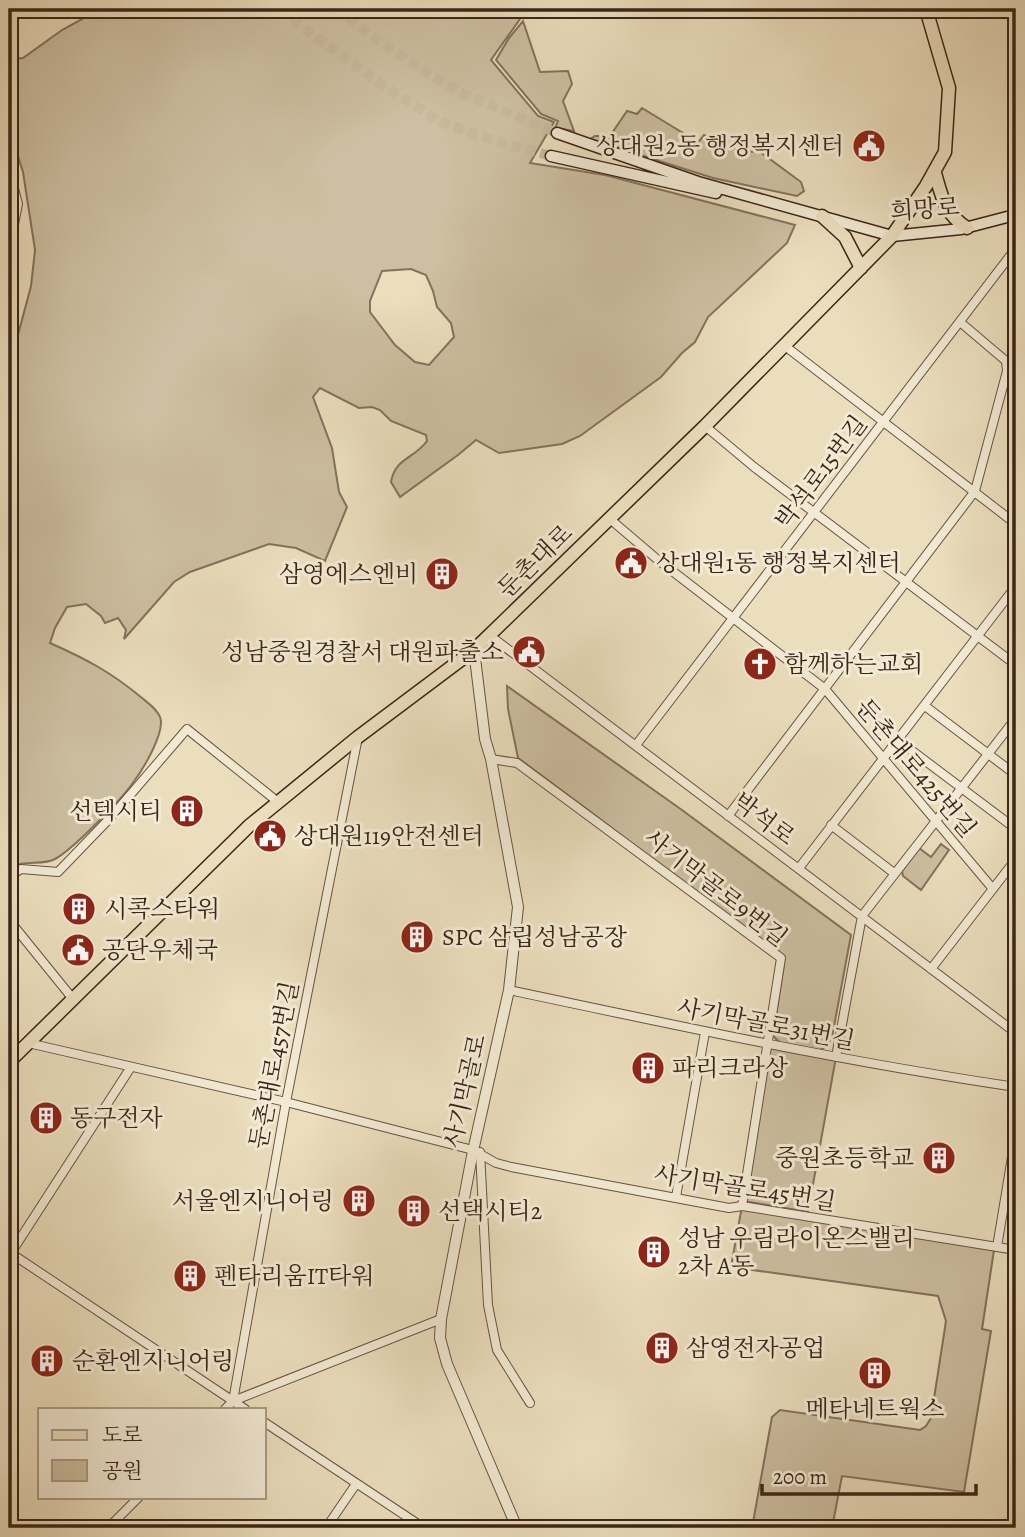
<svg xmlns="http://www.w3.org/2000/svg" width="1025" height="1537" font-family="Alegreya,'Noto Serif KR',serif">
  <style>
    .green { fill: #cdbfa1; stroke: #84725c; stroke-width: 2; fill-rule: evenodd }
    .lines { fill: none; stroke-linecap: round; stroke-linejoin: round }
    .secondary-tunnel { stroke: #c8b99c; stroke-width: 10; stroke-dasharray: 10 5; stroke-linecap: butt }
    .minor-casing { stroke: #685340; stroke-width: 10 }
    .tertiary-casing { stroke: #685340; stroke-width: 12 }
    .secondary-casing { stroke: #3c2517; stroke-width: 13 }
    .primary-casing { stroke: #3c2517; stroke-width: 15 }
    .minor { stroke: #f2ead4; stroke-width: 8 }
    .tertiary { stroke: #f2ead4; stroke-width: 10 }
    .secondary { stroke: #f2ead4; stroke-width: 10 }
    .primary { stroke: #ebdebd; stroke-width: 12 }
    .labels { text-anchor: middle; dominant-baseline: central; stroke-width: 6; stroke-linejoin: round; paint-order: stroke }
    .poi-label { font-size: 24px; fill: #3c2517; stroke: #f2ead4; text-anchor: start }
    .street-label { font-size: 24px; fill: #3c2517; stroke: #f2ead4 }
  </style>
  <rect width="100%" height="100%" fill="#ebdebd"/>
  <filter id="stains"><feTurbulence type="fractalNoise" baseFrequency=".00286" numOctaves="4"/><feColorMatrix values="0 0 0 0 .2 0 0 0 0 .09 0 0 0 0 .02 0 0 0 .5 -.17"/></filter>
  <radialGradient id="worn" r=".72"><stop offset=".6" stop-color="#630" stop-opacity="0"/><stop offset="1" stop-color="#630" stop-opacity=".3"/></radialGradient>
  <path class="green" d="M100,9H527L491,60L538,116L554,122L530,163L605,175L795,225L787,243L708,317L695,342L682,353L661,377L580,436L562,444L499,453L476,440L458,455L400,497L391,482C395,458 414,459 427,441L426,435L391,421L380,410L372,407L359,408L320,388L313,397L332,448L339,492L347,507L325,561L296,548L269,544L190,572L174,582L124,639L126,630L118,618L105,623L101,616L86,604L67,607L55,628L50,643C86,659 111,672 142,698C148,703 157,709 160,717C166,732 142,771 132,784C120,801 72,850 55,859C42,866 24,859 9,868V381L15,346L31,286L35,250L23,172L9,129V59L23,58L62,30ZM411,269L426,275L433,291L437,307L451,323L454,337L429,365L415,362L395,345L370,312V301L382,271Z
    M523,21L540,72L568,71L572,84L563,101L574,131L555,128L558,121L541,114L496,60L509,38Z
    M642,108L683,133L696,145L704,135C720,142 741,155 759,151L801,182L804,191L797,196L713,178L590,139L595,136H610L627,111L637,114Z
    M507,686L682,810L851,935L832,1037C829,1043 826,1048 820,1050C808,1055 779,1047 773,1035L784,964L596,816L518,758L508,709Z
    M941,844L949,850L921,890L903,876L902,871L919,848L931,857Z
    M769,1045L836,1057L808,1212L744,1201Z
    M742,1206L994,1250L982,1329L991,1331L964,1492L842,1476L832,1528H752L772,1417L780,1410L920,1430L926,1426L931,1418L946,1321L938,1296L731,1267Z"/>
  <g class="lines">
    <path class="secondary-tunnel" d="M281,9L313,35L390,90L441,122L496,141L551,156
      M336,9L397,54L459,92L557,133"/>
    <defs>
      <path id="minor" d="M9,169L18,204L9,249
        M9,289L11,309L9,317
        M960,322L1006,361L1016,372
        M785,346L1016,524
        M1006,361L1016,357
        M705,426L754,467L1016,665
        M610,519L658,560L825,689L993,889
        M489,635L1016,1033
        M925,706L1016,775
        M899,741L1016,829
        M636,745L1016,248
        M491,759L517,763L781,958L742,1206
        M728,816L975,491L1007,371L1006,361
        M831,825L894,873
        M799,868L1016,586
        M9,877L21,869L58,872L112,816L187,729L278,802
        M9,920L73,999
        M931,969L1016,859
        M509,990C678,1026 846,1062 1016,1087
        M28,1043L286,1102L473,1150L496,1163L511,1167L729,1208L742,1206L1016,1250
        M836,1057L862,916L1016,718
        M480,1152L488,1305L497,1350L530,1403
        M676,1197L705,1032
        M997,1247L1016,1133
        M9,1252L245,1409
        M9,1256L131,1067
        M233,1401L286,1102L358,737
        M225,1409L233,1401L441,1319
        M264,1422L424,1528
        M108,1528L139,1497
        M326,1528L356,1484"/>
      <path id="tertiary" d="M474,650L485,739L491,759L518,907L509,990L473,1151L441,1319L440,1338L447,1364L517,1528"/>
      <path id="secondary" d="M557,133L698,182L892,236L961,229L1007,217L1016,216
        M551,156L716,193"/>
      <path id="primary" d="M935,173C942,197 944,213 967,228
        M822,216L845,237L861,268
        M9,1062L249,826L358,737L474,650L705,426L892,236L926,186L945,152L949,88L926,9"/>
    </defs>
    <use href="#minor" class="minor-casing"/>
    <use href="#tertiary" class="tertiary-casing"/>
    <use href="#secondary" class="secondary-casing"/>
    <use href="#primary" class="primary-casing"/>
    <use href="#minor" class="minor"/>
    <use href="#tertiary" class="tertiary"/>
    <use href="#secondary" class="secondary"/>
    <use href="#primary" class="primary"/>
  </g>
  <defs>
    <symbol id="civic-disc" viewBox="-11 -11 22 22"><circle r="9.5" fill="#8f2418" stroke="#f2ead4"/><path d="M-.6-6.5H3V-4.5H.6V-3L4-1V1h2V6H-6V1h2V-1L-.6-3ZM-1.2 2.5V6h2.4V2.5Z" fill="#fff"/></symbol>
    <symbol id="building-disc" viewBox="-11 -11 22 22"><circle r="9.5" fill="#8f2418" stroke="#f2ead4"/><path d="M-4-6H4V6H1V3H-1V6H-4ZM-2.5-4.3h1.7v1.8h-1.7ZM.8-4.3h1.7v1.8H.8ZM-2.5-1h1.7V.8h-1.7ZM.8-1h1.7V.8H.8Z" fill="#fff"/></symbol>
    <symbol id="church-disc" viewBox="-11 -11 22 22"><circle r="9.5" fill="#8f2418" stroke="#f2ead4"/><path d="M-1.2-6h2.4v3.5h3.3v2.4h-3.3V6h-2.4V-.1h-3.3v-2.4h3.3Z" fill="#fff"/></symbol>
  </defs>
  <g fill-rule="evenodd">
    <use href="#civic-disc" x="850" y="127" width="38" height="38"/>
    <use href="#civic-disc" x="612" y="544" width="38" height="38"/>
    <use href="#building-disc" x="423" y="555" width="38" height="38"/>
    <use href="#civic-disc" x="510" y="633" width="38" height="38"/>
    <use href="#church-disc" x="741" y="645" width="38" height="38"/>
    <use href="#building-disc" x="168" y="792" width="38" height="38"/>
    <use href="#civic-disc" x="251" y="817" width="38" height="38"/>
    <use href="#building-disc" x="60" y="890" width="38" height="38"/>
    <use href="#building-disc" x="398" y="918" width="38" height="38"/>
    <use href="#civic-disc" x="59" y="931" width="38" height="38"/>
    <use href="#building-disc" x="629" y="1049" width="38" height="38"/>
    <use href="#building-disc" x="27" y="1099" width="38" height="38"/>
    <use href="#building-disc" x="920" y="1139" width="38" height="38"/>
    <use href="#building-disc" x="340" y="1182" width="38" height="38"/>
    <use href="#building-disc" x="395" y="1192" width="38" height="38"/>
    <use href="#building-disc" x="635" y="1233" width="38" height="38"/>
    <use href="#building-disc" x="171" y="1257" width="38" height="38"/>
    <use href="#building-disc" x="643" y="1329" width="38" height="38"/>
    <use href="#building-disc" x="28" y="1342" width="38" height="38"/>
    <use href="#building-disc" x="856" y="1354" width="38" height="38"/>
  </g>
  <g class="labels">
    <g class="poi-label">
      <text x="844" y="146" text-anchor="end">상대원2동 행정복지센터</text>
      <text x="656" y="563">상대원1동 행정복지센터</text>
      <text x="418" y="574" text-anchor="end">삼영에스엔비</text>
      <text x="504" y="652" text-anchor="end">성남중원경찰서 대원파출소</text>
      <text x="784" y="664">함께하는교회</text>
      <text x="162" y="811" text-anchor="end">선텍시티</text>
      <text x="294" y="836">상대원119안전센터</text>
      <text x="104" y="909">시콕스타워</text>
      <text x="442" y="937">SPC 삼립성남공장</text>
      <text x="102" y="950">공단우체국</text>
      <text x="672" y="1068">파리크라상</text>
      <text x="70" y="1118">동구전자</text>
      <text x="914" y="1158" text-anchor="end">중원초등학교</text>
      <text x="334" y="1201" text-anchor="end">서울엔지니어링</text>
      <text x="438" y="1211">선택시티2</text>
      <text x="678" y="1238">성남 우림라이온스밸리<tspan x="678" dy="28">2차 A동</tspan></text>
      <text x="214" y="1276">펜타리움IT타워</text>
      <text x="686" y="1348">삼영전자공업</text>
      <text x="72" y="1361">순환엔지니어링</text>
      <text x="875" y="1409" text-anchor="middle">메타네트웍스</text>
    </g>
    <g class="street-label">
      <text transform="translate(925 209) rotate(-4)">희망로</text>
      <text transform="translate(821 472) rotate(-53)">박석로15번길</text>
      <text transform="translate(535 561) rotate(-44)">둔촌대로</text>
      <text transform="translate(916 768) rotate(50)">둔촌대로425번길</text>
      <text transform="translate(764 819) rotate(37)">박석로</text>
      <text transform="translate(716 888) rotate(38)">사기막골로9번길</text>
      <text transform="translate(766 1024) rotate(11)">사기막골로31번길</text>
      <text transform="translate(274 1065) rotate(-79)">둔촌대로457번길</text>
      <text transform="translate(465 1091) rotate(-77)">사기막골로</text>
      <text transform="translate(745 1188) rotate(9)">사기막골로45번길</text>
    </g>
  </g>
  <rect width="1025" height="1537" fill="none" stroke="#ebdebd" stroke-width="35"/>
  <rect x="10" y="10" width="1004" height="1516" fill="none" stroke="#3c2517" stroke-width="3.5"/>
  <rect x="18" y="18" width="990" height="1502" fill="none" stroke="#3c2517" stroke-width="2"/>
  <rect x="38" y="1408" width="228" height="91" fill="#f2ead4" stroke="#a99b88" stroke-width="2"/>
  <rect x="52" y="1430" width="35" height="10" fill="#ebdebd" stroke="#a99b88" stroke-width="2"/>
  <text x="102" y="1442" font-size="21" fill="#3c2517">도로</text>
  <rect x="52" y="1460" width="35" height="21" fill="#cdbfa1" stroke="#a99b88" stroke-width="2"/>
  <text x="102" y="1478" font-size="21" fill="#3c2517">공원</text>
  <path d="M762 1484v10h214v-10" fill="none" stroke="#3c2517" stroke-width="3.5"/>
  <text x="773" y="1484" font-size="21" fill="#3c2517" stroke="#f2ead4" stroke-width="5" paint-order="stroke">200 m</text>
  <rect width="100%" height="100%" filter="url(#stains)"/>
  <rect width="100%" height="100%" fill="url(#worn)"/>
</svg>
